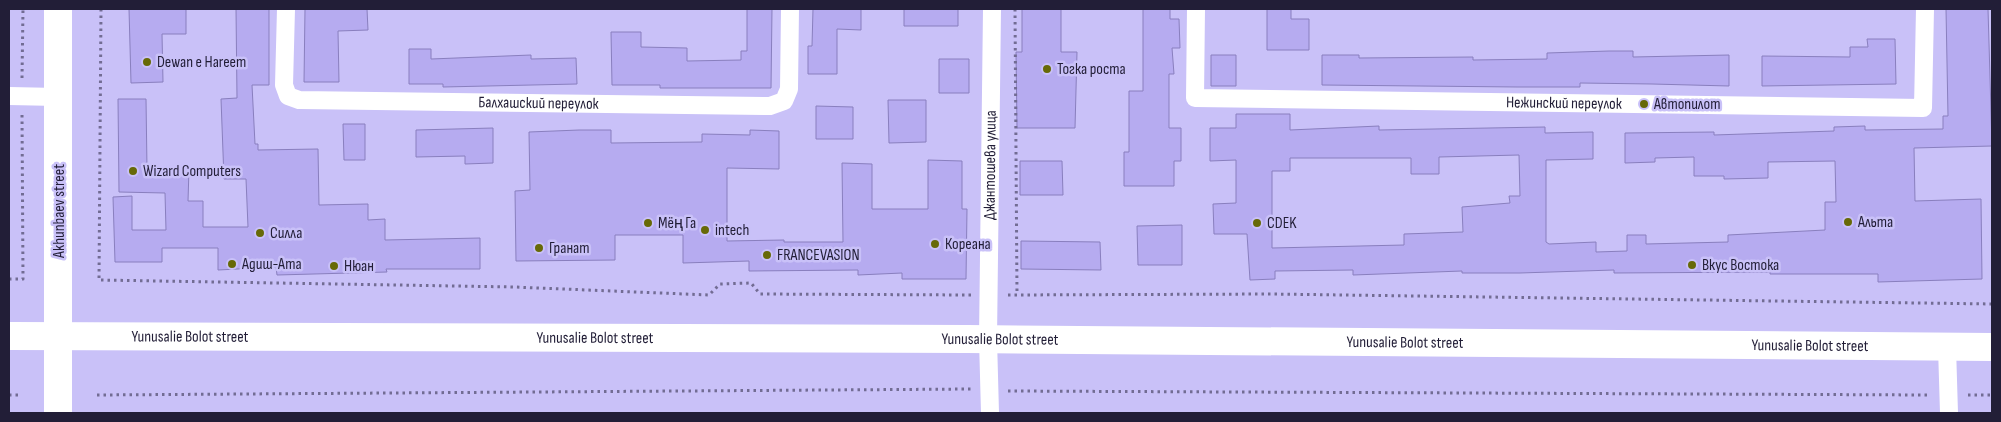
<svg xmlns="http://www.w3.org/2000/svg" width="2001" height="422" font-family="'Sofia Sans Condensed',sans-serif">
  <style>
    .building { fill: #b6abf0; stroke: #897fbe; fill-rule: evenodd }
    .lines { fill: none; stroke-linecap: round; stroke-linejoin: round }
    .path { stroke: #726c93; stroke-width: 3; stroke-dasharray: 2.5 4; stroke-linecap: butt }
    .minor { stroke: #fff; stroke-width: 18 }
    .primary { stroke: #fff; stroke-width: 28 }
    .poi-dot { fill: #676907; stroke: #c9c1f8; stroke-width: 2 }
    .labels { text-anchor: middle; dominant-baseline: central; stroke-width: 5; stroke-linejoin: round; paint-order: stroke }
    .poi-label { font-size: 16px; fill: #221e37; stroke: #c9c1f8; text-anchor: start }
    .street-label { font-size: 16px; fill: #221e37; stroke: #c9c1f8 }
  </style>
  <rect width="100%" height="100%" fill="#c9c1f8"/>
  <path class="building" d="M129,9H186V34H162L163,82L131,83Z
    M236,9H269V85H252L255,144H258V150L318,149L319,205L368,204V220L385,219V240L480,238V269H386L387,272L277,275L276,267L218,270V248H162V262H115L113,197L132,196V230H166L165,193L119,192L118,99H146L147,169H189L188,201H203V227H248L246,179H224L221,99L237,98Z
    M305,9H367L368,30L338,31L339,82H304Z
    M747,9H772L771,88H660V85H612L611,32H641V47L687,48V61L741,60V51H747Z
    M813,9H861V30L837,29V74H808V46H812Z
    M904,9H958V26H904Z
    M1022,9H1061V52H1077L1075,128H1017L1016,52H1022Z
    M1143,9H1170V19H1179L1180,48H1172L1174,74H1169V128H1181V161H1174V186H1124V152H1129V91H1143Z
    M1267,9H1291V19H1309V50H1267Z
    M1946,9H1988L1992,146L1914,148L1915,201L1981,199L1982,279L1878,282V274H1770V272L1614,273V270L1520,273H1462V271L1353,275V270L1275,271V279L1250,280L1247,234H1214L1213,204L1236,203V160L1210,161V128H1236V114H1290V130L1379,126V130L1545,127V133L1593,132V159L1546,160V242L1549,244L1596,242V252L1627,251V235H1646V244L1728,242V235L1825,230V202H1836L1835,161L1768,162V178L1724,179V176H1694V157L1655,158V162L1625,163V133L1714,132V135L1834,131V127L1865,126V130L1943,129V116H1948ZM1519,155L1520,196H1509L1510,203L1462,207L1463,232L1404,234V245L1272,248V171H1290V158H1411V174H1439V157Z
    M1867,39H1895L1896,84L1762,86V56L1850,57V47H1868Z
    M409,49H431V59L531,55V59L576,58L577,84L443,87V84H409Z
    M1609,51H1633V57L1729,55V86L1652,84L1580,83V87H1517L1322,85V55H1359V58L1473,57V60L1547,59V53Z
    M1211,55H1236V86H1211Z
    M939,59H969V93H939Z
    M888,100H926V142L889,143Z
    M816,106L853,107V139H816Z
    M343,124H365V160H344Z
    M493,128V163L465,164V156L416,157V130Z
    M579,130H611V143L702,142V134L750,135V130L779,131V169L727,168V241L784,240V242H843L842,163L872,164V209H928V160L962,161V209H967L966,279H902V273L858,275V270L749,271V261L683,263V235H615V260L516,261L515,191L530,190L529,132Z
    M1020,161H1062L1063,195H1020Z
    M1182,225V265H1138L1137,226Z
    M1021,241L1100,242L1101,270L1021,269Z"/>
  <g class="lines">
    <path class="path" d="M101,9L99,280L514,287L709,295L720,284L751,283L760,294L971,295
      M1015,9L1017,295
      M22,78L23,9
      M9,279H23L22,114
      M1008,295L1271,294L1992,304
      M1008,391L1929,395
      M9,395H22
      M97,395L971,389
      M1968,395H1992"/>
    <g class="minor">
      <path id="s1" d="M286,9L284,85L288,96L299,100L770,106L784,101L789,89L790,9"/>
      <path id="s2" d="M1196,9L1195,98L1923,108L1925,9"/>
      <path d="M9,96L58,97"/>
      <path d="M1947,347L1949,413"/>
      <path id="s3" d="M990,413L988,339L992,9"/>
    </g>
    <g class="primary">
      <path id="s4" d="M9,336L967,339L1992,347"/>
      <path d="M58,413V9"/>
    </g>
  </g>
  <g class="poi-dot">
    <circle cx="147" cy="62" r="5"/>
    <circle cx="1047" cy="69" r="5"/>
    <circle cx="1644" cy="104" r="5"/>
    <circle cx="133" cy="171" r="5"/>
    <circle cx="1848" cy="222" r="5"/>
    <circle cx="648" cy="223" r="5"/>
    <circle cx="1257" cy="223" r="5"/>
    <circle cx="705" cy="230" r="5"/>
    <circle cx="260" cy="233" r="5"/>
    <circle cx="935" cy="244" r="5"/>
    <circle cx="539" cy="248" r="5"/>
    <circle cx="767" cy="255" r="5"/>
    <circle cx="232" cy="264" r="5"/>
    <circle cx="1692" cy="265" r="5"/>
    <circle cx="334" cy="266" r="5"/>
  </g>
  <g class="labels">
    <g class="poi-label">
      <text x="157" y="62">Dewan e Hareem</text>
      <text x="1057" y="69">Тогка роста</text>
      <text x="1654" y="104">Автопилот</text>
      <text x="143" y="171">Wizard Computers</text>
      <text x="1858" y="222">Альта</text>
      <text x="658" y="223">Мёң Га</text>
      <text x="1267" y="223">CDEK</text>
      <text x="715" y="230">intech</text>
      <text x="270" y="233">Силла</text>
      <text x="945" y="244">Кореана</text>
      <text x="549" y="248">Гранат</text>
      <text x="777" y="255">FRANCEVASION</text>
      <text x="242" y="264">Адиш-Ата</text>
      <text x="1702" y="265">Вкус Востока</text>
      <text x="344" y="266">Нюан</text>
    </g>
    <g class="street-label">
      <text stroke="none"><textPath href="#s1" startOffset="339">Балхашский переулок</textPath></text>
      <text stroke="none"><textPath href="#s2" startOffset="458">Нежинский переулок</textPath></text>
      <text stroke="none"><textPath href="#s3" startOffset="248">Джантошева улица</textPath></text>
      <text transform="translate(59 211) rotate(-90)">Akhunbaev street</text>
      <text stroke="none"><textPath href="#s4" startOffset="181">Yunusalie Bolot street</textPath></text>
      <text stroke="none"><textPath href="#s4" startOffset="586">Yunusalie Bolot street</textPath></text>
      <text stroke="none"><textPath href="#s4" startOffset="991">Yunusalie Bolot street</textPath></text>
      <text stroke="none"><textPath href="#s4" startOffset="1396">Yunusalie Bolot street</textPath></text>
      <text stroke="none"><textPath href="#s4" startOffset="1801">Yunusalie Bolot street</textPath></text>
    </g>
  </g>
  <rect width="2001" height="422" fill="none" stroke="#221e37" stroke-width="20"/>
</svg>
